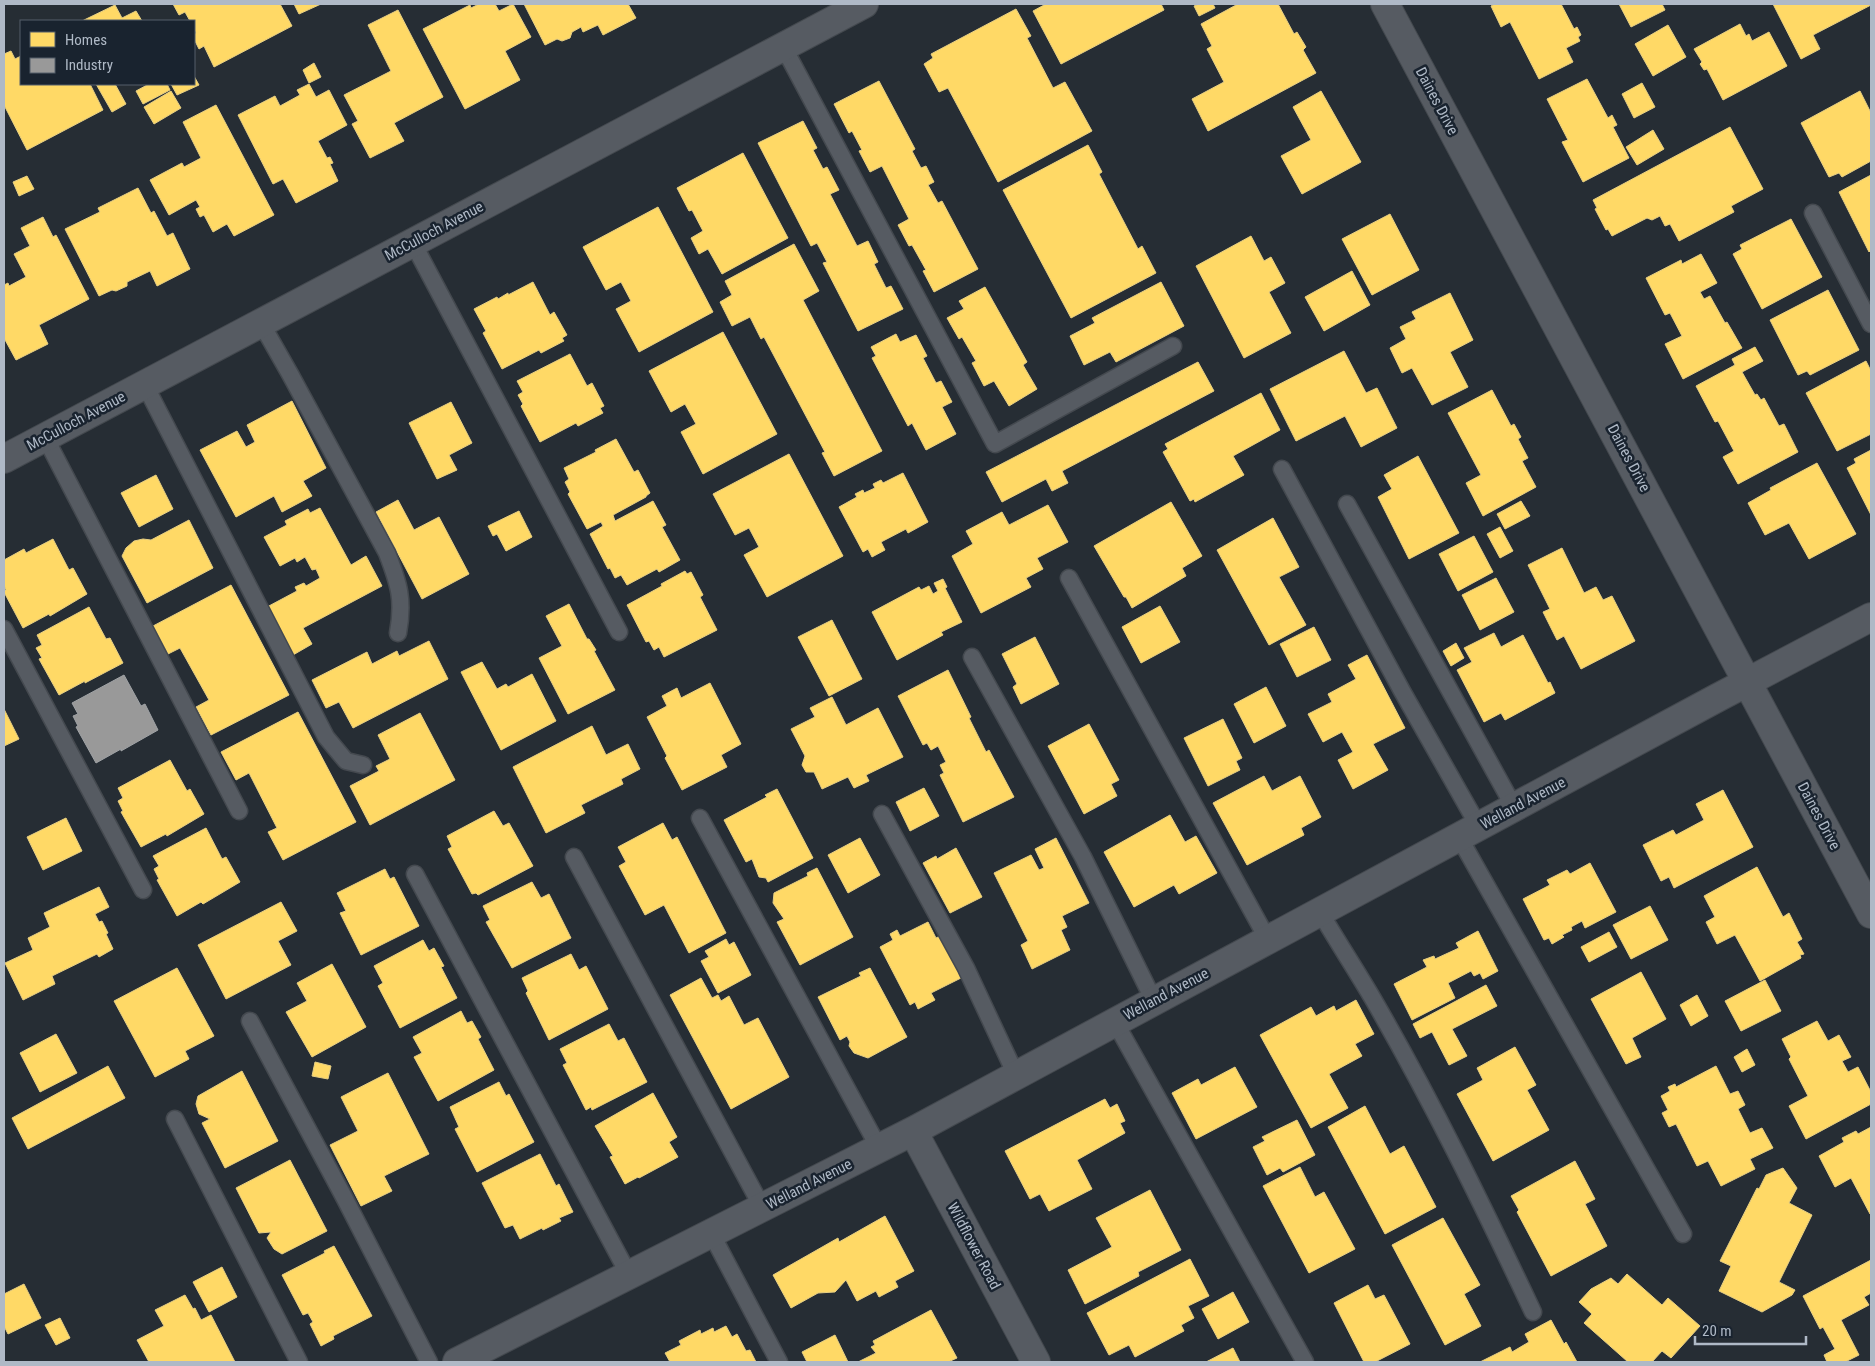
<svg xmlns="http://www.w3.org/2000/svg" width="1875" height="1366" font-family="'Roboto Condensed',sans-serif">
  <style>
    .homes { fill: #ffd966; stroke: #e7cf83 }
    .industry { fill: #999; stroke: #a0a3a6 }
    .lines { fill: none; stroke-linecap: round; stroke-linejoin: round }
    .lane-casing { stroke: #44494f; stroke-width: 19 }
    .street-casing { stroke: #44494f; stroke-width: 30 }
    .lane { stroke: #565b62; stroke-width: 16 }
    .street { stroke: #565b62; stroke-width: 28 }
    .labels { text-anchor: middle; dominant-baseline: central; stroke-width: 5; stroke-linejoin: round; paint-order: stroke }
    .street-label { font-size: 15px; fill: #afb9c6; stroke: #19232f }
  </style>
  <rect width="100%" height="100%" fill="#262d34"/>
  <path class="homes" d="M173,4H280L292,26L214,67L204,46L199,49L194,39V34L196,33L194,29V21H190L185,12L179,15Z
    M294,4H321L299,14Z
    M479,4H495L499,11L513,4L531,37L505,51L520,80L465,109L423,29L470,5L471,8Z
    M524,4H628L636,18L603,35L598,25L583,32L581,27L572,32L570,38L562,41L557,39L545,45Z
    M1046,4H1161L1164,10L1061,64L1033,11Z
    M1199,4H1213L1215,8L1199,16L1194,6Z
    M1238,4H1278L1294,34L1297,32L1306,47L1303,50L1316,73L1208,131L1192,99L1224,82L1207,49L1212,46L1201,24Z
    M1495,4H1561L1574,29L1577,27L1581,35L1578,37L1580,41L1566,48L1573,62L1539,79L1510,22L1501,27L1491,6Z
    M1619,4H1662L1665,10L1631,27Z
    M1773,4H1871V5L1813,35L1820,49L1801,59Z
    M115,5L122,18L136,11L142,21H82Z
    M1016,9L1031,36L1027,38L1053,88L1065,82L1092,131L998,182L948,88L939,92L924,64L933,58L931,54Z
    M398,10L443,97L394,123L404,141L370,158L352,124L358,121L344,95L391,71L368,25Z
    M1740,24L1746,36L1749,34L1752,41L1769,32L1787,66L1723,100L1707,69L1704,70L1700,64L1702,62L1694,49Z
    M1668,25L1686,57L1653,76L1635,44Z
    M11,51L15,59L21,56V84H90L103,110L27,150L4,105V54Z
    M314,63L321,77L309,83L303,70Z
    M194,76L199,85L177,95L171,84H194Z
    M1587,79L1608,118L1612,115L1617,125L1613,127L1629,158L1583,182L1562,142L1568,140L1547,99Z
    M879,81L915,149L912,151L921,168L926,166L934,182L928,185L938,203L942,201L978,269L934,292L923,271L926,270L912,245L909,246L898,225L909,219L882,166L870,172L859,151L862,150L852,131L849,133L834,104Z
    M1642,83L1655,107L1634,118L1622,94Z
    M96,84H115L126,104L112,112Z
    M149,84H167L170,90L143,104L136,91Z
    M309,84L316,97L329,90L347,125L318,141L327,158L330,157L333,163L330,164L338,181L296,203L283,179L273,184L238,115L275,96L280,106L300,95L297,90Z
    M171,91L181,108L154,124L144,107Z
    M1321,91L1361,162L1302,194L1281,156L1311,140L1293,107Z
    M1860,91L1871,113V161L1842,177L1839,173L1829,177L1801,123Z
    M216,105L274,215L234,236L227,224L213,232L204,215L200,217L196,209L200,207L196,200L169,215L150,180L182,163L184,167L201,158L183,122Z
    M803,121L817,148L813,150L823,169L827,167L839,190L830,194L857,246L868,241L878,262L874,264L886,288L891,286L903,309L858,331L823,263L827,262L817,243L811,246L758,143Z
    M1730,127L1763,189L1731,206L1734,212L1679,241L1670,224L1665,226L1660,216L1652,220L1647,218L1612,236L1608,229L1606,230L1595,209L1597,208L1593,200Z
    M1653,130L1664,149L1637,165L1626,147Z
    M1088,145L1102,172L1099,174L1138,249L1142,246L1156,273L1071,318L1003,190Z
    M743,153L788,238L722,274L708,249L699,254L691,238L703,231L692,210L689,211L677,188Z
    M1871,175V250L1869,252L1839,192Z
    M27,176L34,189L19,196L13,182Z
    M138,188L151,213L154,211L167,236L173,233L190,269L157,286L150,271L127,282V286L116,291L112,290L99,296L65,229L100,212L98,208Z
    M658,207L713,312L639,352L616,309L631,301L621,282L606,290L583,247Z
    M1390,214L1419,270L1372,295L1342,239Z
    M43,217L53,237L56,235L89,299L39,325L48,344L16,360L4,338V285L8,283L9,286L26,277L14,254L30,246L21,228Z
    M1791,219L1822,277L1762,309L1733,254L1742,249L1740,245Z
    M1251,236L1264,261L1271,257L1285,283L1269,292L1291,333L1244,358L1196,266Z
    M794,244L819,291L803,300L882,451L834,476L822,453L825,452L764,337L761,339L750,317L732,326L720,302L732,295L725,281Z
    M1701,254L1717,283L1700,292L1704,299L1710,296L1725,323L1727,322L1742,348L1683,379L1665,344L1682,336L1670,313L1665,315L1646,278L1681,260L1682,264Z
    M1352,271L1370,305L1324,331L1305,297Z
    M533,282L550,315L554,312L567,335L562,338L564,341L541,353L539,350L502,369L483,333L486,331L474,309L497,297L498,299L508,293V295Z
    M1161,282L1184,326L1116,362L1110,352L1084,365L1070,336L1095,323L1092,318Z
    M985,287L1027,362L1023,365L1037,389L1009,406L994,381L984,386L972,363L976,361L962,337L959,339L947,318L964,309L959,301Z
    M1828,290L1859,350L1810,375L1807,371L1798,375L1770,320Z
    M1450,293L1473,340L1450,352L1468,387L1432,405L1412,368L1402,373L1390,348L1406,339L1400,327L1416,319L1412,312Z
    M723,332L777,434L703,474L681,432L696,424L685,404L671,412L649,371Z
    M896,334L900,342L916,335L927,356L923,358L936,383L941,381L952,402L942,407L956,434L926,450L912,423L908,426L872,358L876,356L871,347Z
    M1755,347L1763,361L1742,372L1755,395L1757,394L1761,400L1764,398L1779,426L1784,424L1798,452L1738,484L1723,457L1734,451L1718,421L1715,422L1696,386L1735,365L1732,359Z
    M1344,351L1366,393L1377,388L1397,428L1361,447L1345,416L1296,441L1270,389Z
    M570,354L587,386L592,383L604,406L600,408L603,413L578,426L576,423L540,442L521,406L523,404L518,395L523,392L517,381Z
    M1866,361L1871,371V434L1837,451L1806,393Z
    M1198,362L1214,391L1062,471L1068,483L1052,491L1046,479L1002,502L986,472Z
    M1492,390L1511,426L1514,424L1521,437L1518,439L1528,458L1522,461L1536,487L1483,516L1466,483L1481,475L1448,413Z
    M1261,393L1280,430L1233,456L1244,475L1195,502L1194,499L1190,501L1163,452L1168,449L1165,444Z
    M292,401L326,468L303,481L312,496L282,512L274,496L236,517L200,450L237,431L246,447L255,442L247,425Z
    M451,402L472,443L449,455L457,470L437,479L409,423Z
    M616,439L634,472L638,470L650,493L646,496V497L613,515L615,521L653,501L666,525L662,527L680,560L659,572L657,569L627,585L621,575L615,578L610,568L608,569L590,534L603,526L601,522L587,529L568,494L570,492L565,482L569,479L564,468L596,452L595,450Z
    M1871,450V515L1847,468L1856,463L1854,459Z
    M789,454L843,556L767,597L744,555L759,547L749,528L735,535L713,494Z
    M1418,456L1459,533L1409,559L1378,497L1392,489L1384,475Z
    M1817,463L1856,534L1809,559L1789,523L1765,535L1748,503L1771,490L1770,488Z
    M903,473L928,522L908,533L906,529L881,542L885,550L872,557L868,549L863,552L839,507L857,497L855,494L863,490L864,493L875,488L873,484L881,480L883,483Z
    M156,475L173,509L139,527L121,493Z
    M398,500L414,530L439,517L469,574L422,599L376,512Z
    M1521,501L1530,516L1505,529L1497,514Z
    M1171,502L1202,556L1182,568L1186,576L1132,608L1126,597H1124L1094,546Z
    M1048,505L1068,542L1037,558L1043,569L1026,578L1031,587L981,613L952,556L973,544L966,531L1002,512L1009,525Z
    M320,508L351,565L366,556L382,586L303,628L312,644L293,655L267,607L297,591L295,587L304,583L306,586L320,578L316,569L312,570L305,557L297,562L295,558L280,566L264,537L287,525L285,521L308,509L310,513Z
    M519,511L532,537L506,551L497,534L493,536L488,526Z
    M1273,518L1299,567L1279,577L1306,625L1269,645L1217,550Z
    M189,520L213,568L147,603L122,556L126,548L134,541L143,539L151,540Z
    M1500,527L1513,551L1500,558L1487,534Z
    M1474,536L1493,572L1458,591L1439,554Z
    M53,539L69,570L73,568L87,594L50,616L49,614L23,628L4,592L6,590L4,585V560L24,549L26,553Z
    M1562,548L1584,593L1596,587L1603,600L1612,596L1635,641L1581,669L1564,636L1557,640L1543,612L1550,609L1528,565Z
    M685,571L687,574L691,572L703,595L700,597L717,630L664,657L659,647L654,650L649,641L646,642L627,605L662,586L661,584Z
    M1496,578L1514,612L1480,630L1462,595Z
    M943,579L947,587L945,588L962,622L941,632L943,635L897,660L872,612L919,587L921,590L929,586L933,594L938,591L934,583Z
    M231,585L289,695L211,735L196,707L209,700L180,648L168,654L153,626Z
    M569,604L587,639H589L596,650L594,651L615,690L568,714L539,658L562,646L546,616Z
    M1160,606L1180,642L1141,663L1122,627Z
    M89,607L106,639L110,638L123,663L85,683V681L59,695L39,659L42,658L36,648L42,645L37,635Z
    M832,620L862,679L829,696L798,637Z
    M1314,627L1331,660L1297,677L1280,644Z
    M1494,633L1501,647L1523,635L1548,683L1550,682L1555,693L1505,720L1501,713L1484,722L1457,670L1472,662L1464,648Z
    M1035,637L1059,684L1021,704L1013,687L1017,684L1002,654Z
    M429,641L448,679L353,728L339,702L326,708L312,680L367,652L372,664L397,651L399,656Z
    M1456,643L1464,658L1451,666L1443,651Z
    M1367,655L1405,728L1373,744L1388,770L1353,789L1338,760L1353,752L1342,732L1323,742L1308,714L1332,702L1328,694L1356,679L1348,665Z
    M482,662L497,689L506,684L508,687L532,674L556,721L501,750L461,672Z
    M948,670L971,717L969,718L986,752L989,750L1014,797L963,822L940,775L944,773L940,765L946,762L938,746L931,750L927,743L923,745L898,696Z
    M710,683L741,744L721,755L727,767L682,790L665,758L667,756L647,717L667,706L662,696L677,688L681,698Z
    M1266,687L1286,726L1254,743L1234,704Z
    M832,697L846,725L878,708L903,757L866,775L869,781L854,788L848,777L822,789L814,772H806L802,765L805,756L791,729L815,717L810,708Z
    M4,709L19,739L4,746Z
    M298,712L356,822L283,860L268,832L277,828L249,773L236,780L221,752Z
    M420,713L455,780L370,825L350,786L379,771L376,766L390,759L378,735Z
    M1223,719L1242,758L1236,761L1240,770L1208,786L1184,738Z
    M1089,724L1119,780L1111,784L1117,796L1084,814L1048,746Z
    M592,726L606,755L628,744L640,769L621,779L623,784L581,805L585,813L546,833L513,767Z
    M170,760L187,791L190,789L204,814L167,836L166,834L141,847L121,812L123,811L118,801L123,798L118,788Z
    M1264,776L1272,791L1300,776L1321,817L1301,828L1304,835L1247,865L1213,803Z
    M924,788L939,816L910,831L896,802Z
    M777,789L813,858L768,882L766,878L759,877L752,859L746,862L724,820L767,797L765,795Z
    M1723,790L1753,847L1674,888L1669,877L1661,881L1643,845L1673,830L1676,835L1704,820L1696,804Z
    M494,811L503,826L509,823L533,866L478,895L476,893L472,894L448,849L452,847L447,836Z
    M1170,815L1185,842L1196,836L1217,873L1179,894L1174,885L1134,907L1104,852Z
    M66,818L82,851L43,870L27,837Z
    M663,823L672,840L677,837L726,933L689,953L664,905L645,915L619,866L626,862L618,847Z
    M206,828L222,859L226,857L240,882L203,904L201,902L177,916L157,880L159,879L154,869L159,866L153,856Z
    M860,838L880,875L848,893L828,855Z
    M1056,838L1089,903L1062,916L1067,927L1061,930L1070,950L1032,969L1021,945L1028,941L994,873L1031,855L1039,870L1044,868L1035,849Z
    M956,848L982,897L950,913L923,863L936,856L937,859Z
    M1590,863L1616,912L1585,928L1582,921L1571,927L1572,930L1562,935L1564,937L1552,944L1549,938L1544,940L1523,899L1550,885L1547,880L1567,870L1570,874Z
    M1757,867L1783,917L1789,913L1802,939L1797,942L1804,954L1800,955L1801,958L1760,981L1735,935L1717,944L1706,922L1715,917L1704,896Z
    M817,868L853,937L800,965L777,922L784,919L773,903L774,893L808,876L807,873Z
    M385,869L390,879L394,877L419,926L361,955L340,913L346,911L337,893Z
    M532,882L541,898L549,894L571,938L512,968L486,922L490,920L483,906Z
    M99,887L109,907L95,914L99,922L102,921L108,933L106,934L113,949L99,957L97,954L52,976L55,984L23,1000L5,963L33,950L28,938L50,927L44,913Z
    M281,902L297,931L278,941L291,965L226,999L198,945Z
    M1650,906L1668,940L1631,959L1613,925Z
    M928,922L936,938L940,936L961,978L931,993L935,1000L918,1009L915,1002L910,1005L880,947L893,940L890,934L897,930L900,936Z
    M1478,931L1498,971L1483,979L1480,973L1474,976L1471,971L1448,983L1455,998L1412,1020L1394,984L1427,967L1423,960L1434,956L1435,959L1459,948L1456,943Z
    M1609,932L1617,947L1589,962L1581,947Z
    M726,939L729,945L734,942L751,975L718,993L701,961L709,957L705,951Z
    M423,940L429,951L434,948L444,966L441,967L457,998L400,1028L378,986L383,983L374,966Z
    M571,954L579,970L586,966L608,1009L549,1040L526,993L528,991L522,978Z
    M332,964L366,1027L312,1057L286,1012L307,1001L297,983Z
    M177,968L214,1036L185,1051L189,1059L155,1077L114,1001Z
    M870,968L907,1037L868,1058L854,1053L849,1046L850,1042L847,1036L840,1040L818,997L861,976L859,973Z
    M1641,972L1666,1019L1632,1038L1641,1057L1626,1064L1591,999Z
    M701,978L712,998L718,995L721,1001L729,996L744,1025L758,1018L789,1077L731,1109L670,995Z
    M1765,980L1781,1011L1741,1031L1725,1001Z
    M1486,985L1497,1006L1452,1029L1467,1056L1449,1065L1432,1032L1420,1038L1413,1024Z
    M1697,995L1708,1016L1691,1026L1680,1005Z
    M1356,1000L1374,1034L1355,1044L1362,1056L1329,1074L1348,1108L1311,1128L1260,1035L1311,1007L1316,1016L1334,1006L1336,1011Z
    M461,1011L467,1023L472,1021L481,1037L478,1039L494,1070L438,1101L414,1057L422,1053L413,1037Z
    M1817,1021L1828,1041L1839,1035L1851,1057L1842,1061L1848,1072L1858,1067L1871,1092V1104L1806,1139L1789,1106L1808,1096L1789,1059L1791,1057L1782,1039Z
    M609,1024L618,1041L624,1038L647,1082L592,1110L591,1107L586,1110L563,1065L567,1063L560,1049Z
    M56,1034L77,1073L40,1092L20,1053Z
    M1515,1047L1536,1085L1527,1090L1549,1130L1493,1161L1457,1094L1483,1080L1477,1068Z
    M1747,1049L1755,1065L1742,1072L1734,1057Z
    M315,1062L331,1066L328,1079L312,1076Z
    M108,1066L125,1098L28,1149L12,1118Z
    M1716,1066L1730,1094L1738,1091L1745,1105L1738,1109L1750,1133L1762,1128L1773,1148L1750,1159L1755,1169L1721,1186L1708,1161L1697,1166L1676,1124L1669,1127L1662,1113L1668,1110L1661,1096L1670,1091L1668,1087L1675,1084L1676,1087Z
    M1235,1067L1257,1107L1196,1139L1172,1093L1198,1079L1201,1085Z
    M242,1071L278,1141L225,1168L202,1123L210,1119L199,1114L196,1104L198,1096Z
    M388,1073L429,1154L384,1176L392,1191L361,1206L330,1145L358,1131L341,1097Z
    M499,1082L506,1096L509,1094L534,1142L477,1172L455,1129L459,1127L450,1107Z
    M653,1093L677,1137L669,1142L678,1157L639,1178L638,1177L625,1184L610,1157L613,1156L595,1126Z
    M1105,1099L1110,1108L1117,1104L1125,1121L1120,1123L1125,1133L1077,1160L1092,1189L1049,1211L1040,1194L1030,1199L1005,1151Z
    M1365,1106L1390,1154L1404,1146L1436,1207L1385,1234L1328,1127Z
    M1297,1120L1315,1155L1283,1172L1280,1168L1267,1175L1253,1147L1265,1141L1262,1137Z
    M1871,1127V1214H1870L1851,1178L1835,1187L1819,1156L1844,1142L1842,1138L1856,1131L1858,1134Z
    M540,1154L556,1186L559,1184L573,1212L559,1218L561,1221L543,1230L542,1228L520,1239L513,1225L505,1228L482,1183Z
    M290,1160L327,1231L282,1254L274,1249L267,1238L271,1232L259,1233L236,1188Z
    M1575,1161L1595,1199L1585,1204L1607,1246L1551,1276L1517,1212L1519,1210L1511,1196Z
    M1300,1167L1315,1197L1324,1192L1355,1249L1309,1273L1263,1186Z
    M1783,1168L1797,1188L1789,1203L1812,1215L1779,1282L1795,1290L1792,1295L1762,1312L1719,1291L1731,1266L1720,1261L1757,1188L1759,1189L1766,1175Z
    M1150,1190L1181,1250L1138,1272L1139,1276L1085,1304L1068,1270L1112,1247L1096,1218Z
    M885,1216L914,1271L895,1281L898,1287L879,1297L876,1291L857,1301L846,1280L835,1292L818,1293L791,1308L773,1275L838,1238L839,1242Z
    M1443,1218L1480,1285L1464,1294L1481,1326L1445,1345L1392,1245Z
    M334,1246L372,1316L333,1336L334,1339L321,1346L310,1324L313,1322L308,1313L303,1315L282,1275L325,1253L324,1251Z
    M1190,1259L1209,1296L1188,1306L1194,1318L1181,1325L1184,1331L1135,1357L1129,1345L1109,1355L1087,1313Z
    M1871,1260V1293L1864,1297L1869,1305L1841,1320L1859,1355L1845,1362H1827L1824,1355L1835,1349L1823,1327L1820,1329L1803,1296Z
    M222,1267L237,1297L209,1312L193,1282Z
    M1627,1274L1662,1305L1668,1298L1700,1326L1671,1358L1662,1351L1652,1362H1628L1584,1323L1592,1314L1579,1302L1591,1289L1611,1278L1618,1284Z
    M24,1284L41,1318L8,1334L4,1326V1294Z
    M1368,1285L1375,1299L1384,1295L1410,1344L1375,1362H1364L1334,1303Z
    M1233,1292L1249,1322L1218,1339L1202,1309Z
    M185,1295L193,1309L195,1308L201,1320L211,1315L235,1362H149L137,1340L164,1326L155,1310Z
    M931,1310L957,1358L948,1362H858L876,1353L871,1347L875,1345L873,1341Z
    M60,1318L70,1338L56,1345L45,1325Z
    M1551,1320L1564,1344L1566,1342L1577,1362H1480L1510,1347L1512,1352L1529,1342L1525,1334Z
    M726,1326L732,1337L737,1334L746,1351L750,1350L756,1362H670L665,1353L681,1345L679,1341L700,1330L701,1334L713,1328L714,1332Z
    M835,1335L848,1362H807L802,1352Z
    M1233,1348L1240,1362H1206Z"/>
  <path class="industry" d="M124,675L141,706L145,704L158,730L121,751V749L96,763L76,727L78,726L73,716L78,714L72,703Z"/>
  <g class="lines">
    <defs>
      <path id="lane" d="M783,46L995,444L1173,346
        M1813,213L1871,324
        M413,243L619,632
        M261,323L290,374L387,553C399,584 404,600 398,633
        M145,385L326,737L346,761L363,765
        M45,437L239,811
        M1282,469L1402,691L1479,827
        M1347,504L1514,807
        M1069,578L1268,940
        M4,629L143,890
        M972,657L1083,857L1154,1001
        M882,814L966,968L1016,1075
        M700,818L879,1148
        M1459,837L1683,1234
        M574,857L762,1207
        M415,874L629,1275
        M1320,912C1337,941 1356,970 1373,999C1432,1101 1483,1206 1533,1312
        M250,1021L345,1199L429,1362
        M1115,1022L1305,1362
        M175,1119L299,1362
        M711,1233L779,1362"/>
      <path id="street" d="M1385,4L1871,914
        M4,459L864,4
        M913,1131L1036,1362
        M457,1362L913,1131L1717,698L1871,617"/>
    </defs>
    <use href="#lane" class="lane-casing"/>
    <use href="#street" class="street-casing"/>
    <use href="#lane" class="lane"/>
    <use href="#street" class="street"/>
  </g>
  <g class="labels">
    <g class="street-label">
      <text transform="translate(1437 101) rotate(62)">Daines Drive</text>
      <text transform="translate(434 231) rotate(-28)">McCulloch Avenue</text>
      <text transform="translate(76 421) rotate(-28)">McCulloch Avenue</text>
      <text transform="translate(1629 458) rotate(62)">Daines Drive</text>
      <text transform="translate(1523 803) rotate(-28)">Welland Avenue</text>
      <text transform="translate(1819 816) rotate(62)">Daines Drive</text>
      <text transform="translate(1166 994) rotate(-28)">Welland Avenue</text>
      <text transform="translate(809 1184) rotate(-27)">Welland Avenue</text>
      <text transform="translate(974 1246) rotate(62)">Wildflower Road</text>
    </g>
  </g>
  <rect width="1875" height="1366" fill="none" stroke="#afb9c6" stroke-width="10"/>
  <rect x="20" y="20" width="175" height="65" fill="#19232f" stroke="#555f6b"/>
  <rect x="30" y="32" width="25" height="15" fill="#ffd966" stroke="#555f6b"/>
  <text x="65" y="45" font-size="15" fill="#afb9c6">Homes</text>
  <rect x="30" y="58" width="25" height="15" fill="#999999" stroke="#555f6b"/>
  <text x="65" y="70" font-size="15" fill="#afb9c6">Industry</text>
  <path d="M1695 1336v8h111v-8" fill="none" stroke="#afb9c6" stroke-width="2.5"/>
  <text x="1702" y="1336" font-size="15" fill="#afb9c6" stroke="#19232f" stroke-width="4" paint-order="stroke">20 m</text>
</svg>
